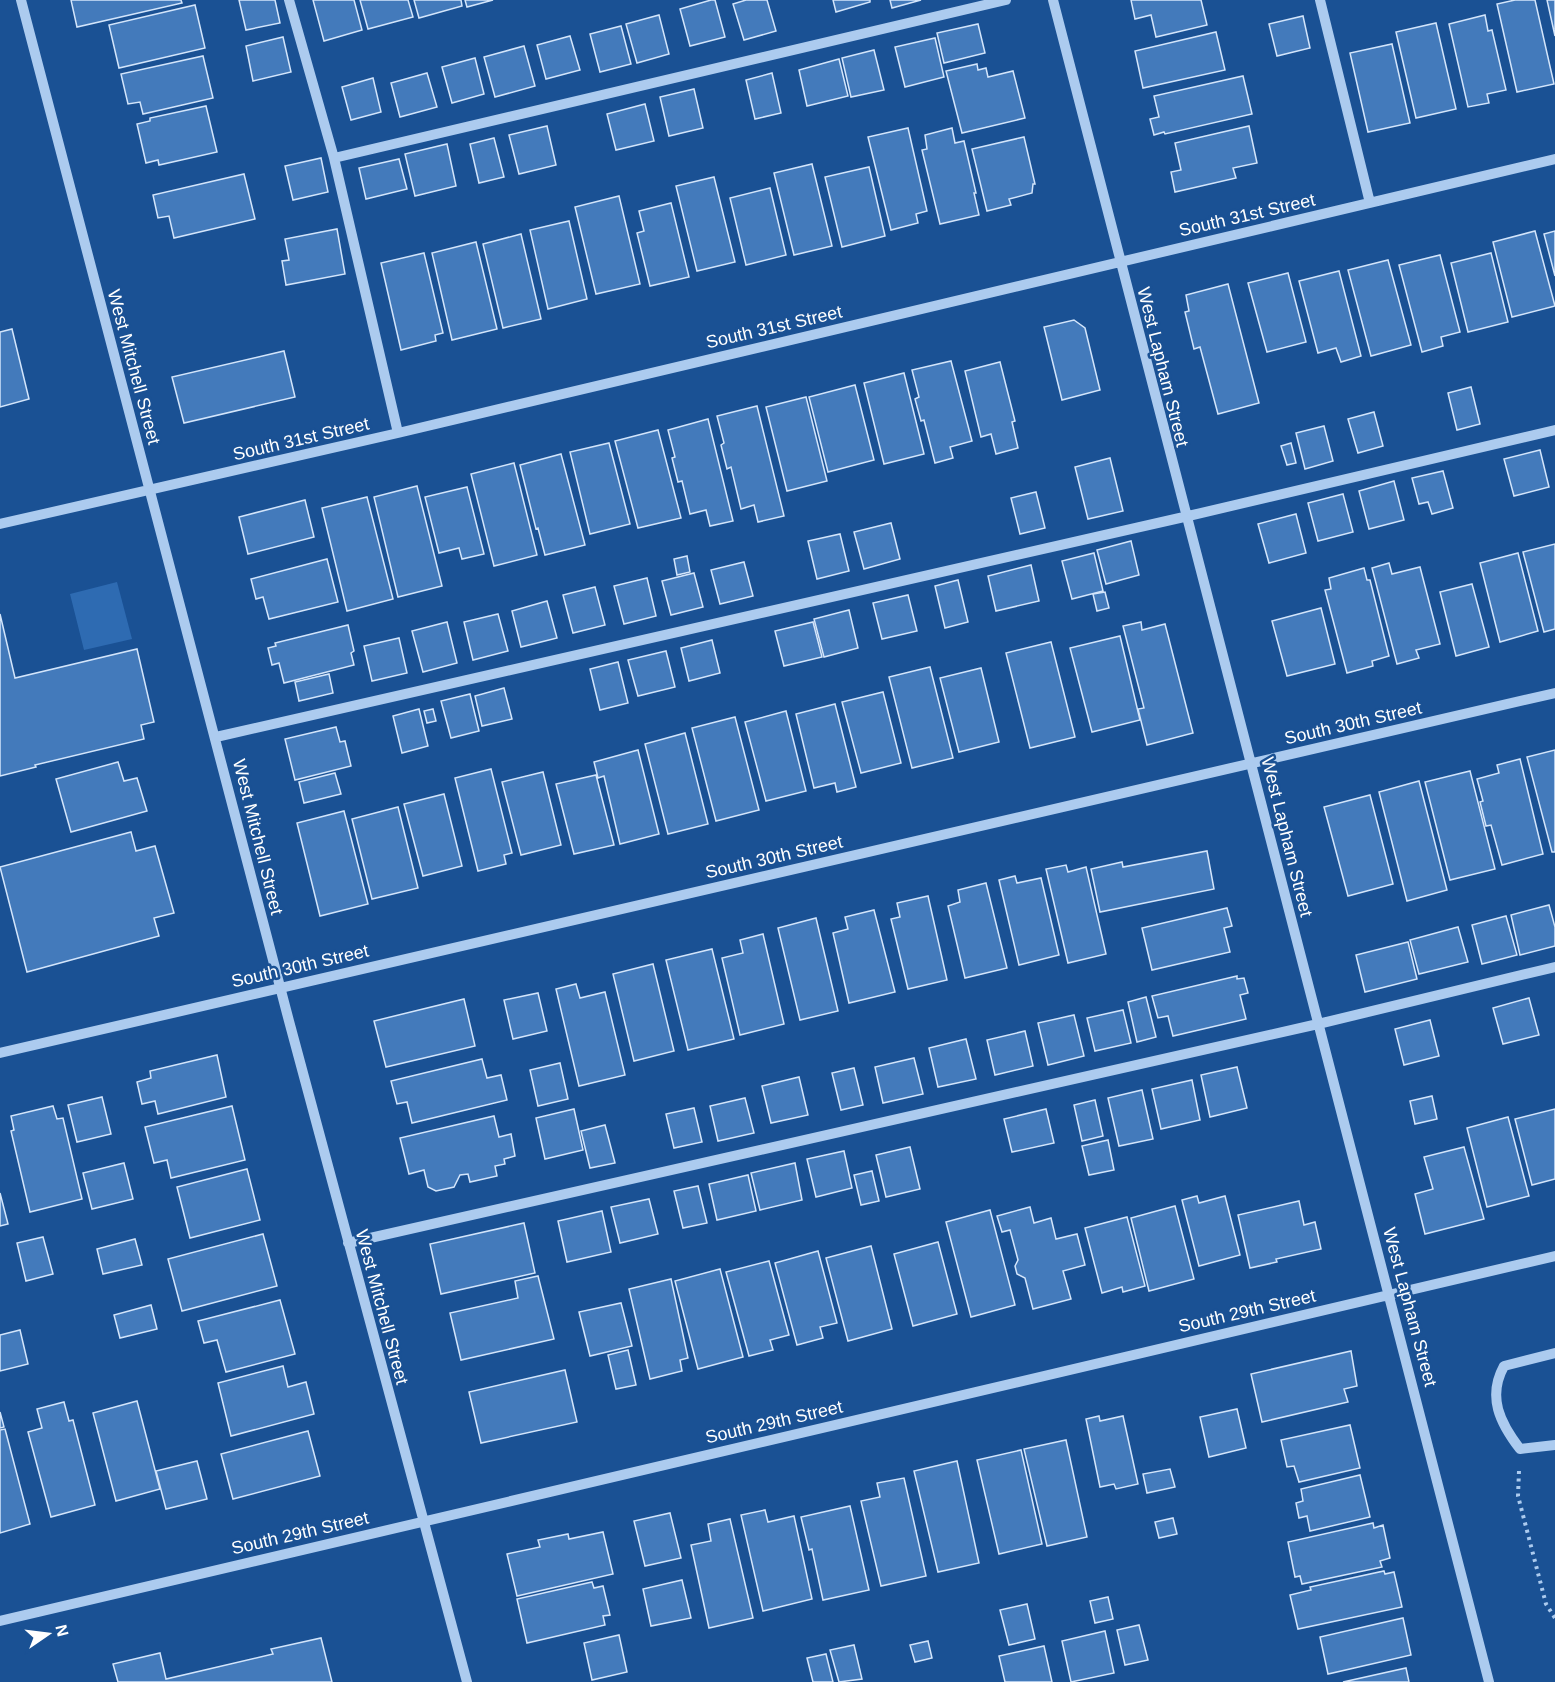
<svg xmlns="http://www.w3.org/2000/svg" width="1555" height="1682" font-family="Arial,sans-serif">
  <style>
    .green { fill: #2e6bb2 }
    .building { fill: #437abb; stroke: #d3e5fb; stroke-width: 1.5 }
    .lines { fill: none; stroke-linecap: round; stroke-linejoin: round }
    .path { stroke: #accbef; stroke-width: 4; stroke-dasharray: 3 4.5; stroke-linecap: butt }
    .minor { stroke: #accbef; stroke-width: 10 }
    .labels { text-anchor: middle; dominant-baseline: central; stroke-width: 5; stroke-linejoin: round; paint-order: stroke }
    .street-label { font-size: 18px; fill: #fff; stroke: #1a5194 }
  </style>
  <rect width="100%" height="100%" fill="#1a5194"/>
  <path class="green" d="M117,582L132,639L84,650L70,594Z"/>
  <path class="building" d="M71,0H181L182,3L77,27Z
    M239,0H275L280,23L246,30Z
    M313,0H354L362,30L324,41Z
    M360,0H408L413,17L368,29Z
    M414,0H461L462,6L419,18Z
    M465,0H493L467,7Z
    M711,0H715L725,37L690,46L680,9Z
    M746,0H767L776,31L744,40L733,4Z
    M833,0H870V2L836,12Z
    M890,0H921L892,8Z
    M1131,0H1201L1207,25L1156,37L1151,15L1135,19Z
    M1515,0H1535L1554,84L1517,92L1497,4Z
    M1547,0H1555V36Z
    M195,5L205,48L119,68L109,25Z
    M659,15L669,54L637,63L626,24Z
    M1485,15L1488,31L1492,30L1506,90L1487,94L1489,103L1468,107L1449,24Z
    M1303,16L1310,48L1277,56L1269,24Z
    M1436,23L1456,109L1416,118L1396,32Z
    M978,24L985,53L944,63L937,33Z
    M621,26L631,64L600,72L590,34Z
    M1216,32L1225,70L1143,88L1135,51Z
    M570,36L580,70L546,79L537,45Z
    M283,37L291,72L253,81L246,46Z
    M935,38L944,77L905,87L895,47Z
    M1392,44L1410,123L1368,132L1350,53Z
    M524,46L535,86L495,97L484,57Z
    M874,50L884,90L851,97L842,58Z
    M203,56L213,98L143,114L140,102L128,104L121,74Z
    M475,58L484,94L452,103L442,67Z
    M839,59L848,96L807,106L799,70Z
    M977,64L978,70L986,68L988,77L1013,71L1025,118L962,133L946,71Z
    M427,73L437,107L400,117L391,83Z
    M772,73L781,113L755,119L746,80Z
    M1243,76L1252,114L1165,134L1164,132L1154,135L1150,119L1159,117L1154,96Z
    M373,78L381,112L351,120L342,87Z
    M694,89L703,128L669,136L660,97Z
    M645,104L654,141L616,150L607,114Z
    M206,106L217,152L159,165L158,160L146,163L137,124L150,121V118Z
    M547,126L556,165L519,174L509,135Z
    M1249,126L1257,163L1233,168L1236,178L1175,192L1171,172L1181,170L1175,143Z
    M908,128L927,211L916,214L918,223L891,230L868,137Z
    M952,128L955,143L964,141L976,193H974L979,215L940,224L922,150L927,149L925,135Z
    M1024,137L1035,184H1033L1032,193L1009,199L1011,205L987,211L972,149Z
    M494,138L504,177L479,183L470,144Z
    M447,144L456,186L415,196L405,154Z
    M321,158L328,192L293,200L285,166Z
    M399,159L407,189L366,199L359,168Z
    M812,164L832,246L794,255L774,173Z
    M869,167L885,236L842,247L825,177Z
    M244,174L255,219L174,238L169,216L158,218L153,195Z
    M714,177L735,262L697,271L676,186Z
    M770,188L786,255L746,265L730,198Z
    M619,196L640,284L596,294L575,207Z
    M671,203L689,277L650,286L637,233L644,231L639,211Z
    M569,221L587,299L548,309L530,230Z
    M337,229L345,274L286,285L282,261L289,260L285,239Z
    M1535,231L1555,306L1512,317L1493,242Z
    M1555,231V276L1544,234Z
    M521,234L541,319L503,328L483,244Z
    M476,242L497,329L452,340L432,253Z
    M424,253L443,333L435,335L436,341L401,350L381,263Z
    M1491,253L1508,322L1468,332L1451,263Z
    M1440,255L1460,332L1441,337L1443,346L1422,352L1399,265Z
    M1388,260L1411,345L1371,356L1348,270Z
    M1339,271L1361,356L1341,362L1336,348L1318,353L1299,281Z
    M1288,273L1306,342L1267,352L1248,283Z
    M1228,284L1259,403L1218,414L1200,347L1194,349L1185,312L1189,311L1186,295Z
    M1074,320L1085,328L1100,390L1062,400L1044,327Z
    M12,329L29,399L0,407V332Z
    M284,351L295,397L184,423L172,377Z
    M951,361L972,441L950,447L953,458L935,463L924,420L921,421L915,399L919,397L912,370Z
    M1000,362L1015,421L1012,422L1018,448L996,454L991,434L981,437L965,371Z
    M904,373L924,454L884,464L864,383Z
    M855,385L874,460L828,472L809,397Z
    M1471,387L1480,424L1457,430L1448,393Z
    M806,397L827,481L787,491L766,407Z
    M757,406L784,516L758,522L754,505L741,509L731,467L727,469L721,445L724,443L717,416Z
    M1374,412L1383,446L1358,453L1348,419Z
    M708,419L733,521L710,526L706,510L690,514L682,481L678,482L672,458L675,457L668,430Z
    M1324,426L1333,461L1305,469L1296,433Z
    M658,430L681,518L638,528L615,441Z
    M609,443L630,524L590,534L570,452Z
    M1291,443L1296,463L1287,465L1281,446Z
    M1540,450L1549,487L1514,496L1504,459Z
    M561,454L585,545L545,555L538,528L536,529L520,465Z
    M1110,458L1123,511L1088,519L1075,467Z
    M514,463L537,555L494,566L471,474Z
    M1443,471L1453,508L1432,514L1428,502L1419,504L1412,478Z
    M1394,481L1404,520L1369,529L1359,491Z
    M417,486L442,586L398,597L374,497Z
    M467,487L484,554L462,559L459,548L439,553L425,497Z
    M1036,492L1045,528L1020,534L1011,498Z
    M1343,494L1353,532L1318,541L1308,503Z
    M367,497L393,599L347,611L322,508Z
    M305,500L314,537L248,554L239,517Z
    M1296,514L1306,553L1269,563L1258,524Z
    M891,523L900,559L864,569L854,532Z
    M840,534L849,571L817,579L808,541Z
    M1131,541L1139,575L1106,584L1097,550Z
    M1555,544V629L1544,632L1523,552Z
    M1094,553L1103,591L1072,599L1062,561Z
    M1518,553L1538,631L1500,642L1480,563Z
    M687,556L690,572L677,575L674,559Z
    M327,559L338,602L269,619L263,597L256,599L251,579Z
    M744,562L753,596L720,604L711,570Z
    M1389,563L1392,574L1420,567L1440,644L1416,650L1419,658L1397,664L1372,568Z
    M1031,565L1039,601L996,611L988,576Z
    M1364,568L1367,580H1370L1389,656L1372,661L1373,666L1347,673L1325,590L1331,589L1329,578Z
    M694,573L703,607L671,615L662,581Z
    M647,578L656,616L624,624L614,586Z
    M958,580L968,622L945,628L935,586Z
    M1472,584L1489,647L1456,656L1440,592Z
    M595,587L605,625L573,633L563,595Z
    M1105,592L1109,608L1097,611L1093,594Z
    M908,595L917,631L882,639L873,603Z
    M547,601L557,638L521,647L512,611Z
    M1321,608L1335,664L1287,676L1272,621Z
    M849,610L858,648L824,657L814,619Z
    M0,614L15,678L137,649L154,722L141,725L144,739L35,765L36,767L0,776Z
    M498,614L508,651L473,660L464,622Z
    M447,622L457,663L423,672L412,631Z
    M813,622L822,657L784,666L775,631Z
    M1141,622L1142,630L1165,624L1193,733L1147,745L1138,709L1144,708L1123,626Z
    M348,625L354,651L351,653L354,665L284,683L279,663L272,665L268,648L276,646L275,643Z
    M1120,636L1140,720L1092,732L1070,648Z
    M399,638L407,673L372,681L364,646Z
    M712,640L720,673L689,681L681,648Z
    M1051,642L1075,737L1030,748L1006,653Z
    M666,651L675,687L638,696L628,660Z
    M618,662L628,703L600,710L590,669Z
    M930,667L953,758L912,768L889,677Z
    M981,668L999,742L959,752L940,678Z
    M329,674L333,693L299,701L295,682Z
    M504,688L512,719L482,726L475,696Z
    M883,692L901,763L861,773L842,702Z
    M470,694L479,731L451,738L441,701Z
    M835,704L856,787L837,792L835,783L814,788L796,714Z
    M419,709L428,746L402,753L393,716Z
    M433,709L436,721L427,723L424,711Z
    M786,711L806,791L766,801L745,722Z
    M735,717L759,810L716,821L692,728Z
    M336,727L340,742L345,741L351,766L295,780L285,739Z
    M685,733L708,824L668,834L645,744Z
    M638,750L659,834L620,844L604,776L598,778L594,762Z
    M1555,750V852H1552L1527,757Z
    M1520,759L1543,854L1502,865L1491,825L1486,826L1480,802L1483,801L1477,779L1499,773L1497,765Z
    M118,762L124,781L137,778L147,811L71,832L56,779Z
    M491,769L512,853L504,855L506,864L478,871L455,778Z
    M1470,771L1495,869L1450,880L1425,782Z
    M543,772L561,845L521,855L502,782Z
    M335,773L341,794L304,803L299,782Z
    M596,775L614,845L574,854L556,784Z
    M1419,781L1447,890L1407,901L1379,792Z
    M444,794L462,866L423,876L404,804Z
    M1370,795L1393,884L1348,896L1324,807Z
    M398,807L418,888L372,899L352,819Z
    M344,811L368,904L320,916L297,823Z
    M131,832L136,851L155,846L174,913L154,918L159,936L27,972L0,867Z
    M1207,851L1214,889L1100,912L1091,869L1122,862L1123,867Z
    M1066,865L1068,872L1086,867L1106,954L1068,963L1046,869Z
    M1015,876L1017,883L1041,878L1059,955L1019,965L999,880Z
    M986,883L1007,968L965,978L948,906L960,902L958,890Z
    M928,896L947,980L908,989L891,919L900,917L897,903Z
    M1549,905L1555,927V946L1520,955L1511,915Z
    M1227,908L1232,926L1224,928L1230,952L1152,970L1142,928Z
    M874,910L895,992L849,1003L833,933L848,929L845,917Z
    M1506,916L1517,955L1482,964L1472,925Z
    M816,918L838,1011L800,1020L778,928Z
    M1458,927L1468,962L1419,974L1410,940Z
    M763,934L784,1024L740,1035L722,958L743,953L740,940Z
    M1408,942L1417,979L1365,992L1356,955Z
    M712,949L734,1039L688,1050L666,960Z
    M653,964L674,1051L634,1061L613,974Z
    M1237,976V979L1244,978L1248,993L1240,995L1246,1019L1173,1036L1168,1016L1158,1018L1152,996Z
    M576,984L580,998L605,992L625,1075L579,1086L556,989Z
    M538,993L547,1031L513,1039L504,1000Z
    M1146,997L1156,1037L1137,1042L1128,1002Z
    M1529,998L1539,1035L1503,1044L1493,1008Z
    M464,999L475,1046L386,1067L374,1021Z
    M1123,1010L1131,1043L1095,1051L1087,1018Z
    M1074,1015L1084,1056L1048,1065L1038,1023Z
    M1430,1020L1439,1056L1404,1065L1395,1029Z
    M1025,1031L1033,1066L995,1075L987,1040Z
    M966,1039L976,1079L938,1087L929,1048Z
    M217,1055L226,1097L158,1114L155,1101L142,1104L137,1082L151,1078L150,1071Z
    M914,1058L923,1094L883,1103L875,1067Z
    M482,1059L487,1078L501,1075L507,1100L412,1123L407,1102L397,1104L391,1081Z
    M560,1063L568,1099L538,1106L530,1070Z
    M1237,1067L1247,1108L1210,1117L1201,1075Z
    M854,1068L863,1105L841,1110L832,1073Z
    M799,1077L808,1115L771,1123L762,1086Z
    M1192,1080L1200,1120L1161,1129L1152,1089Z
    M1142,1090L1153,1139L1119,1146L1108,1098Z
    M1432,1096L1437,1119L1415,1124L1410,1101Z
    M102,1097L111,1134L77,1142L68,1105Z
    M745,1098L754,1133L718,1141L710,1106Z
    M1095,1100L1103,1136L1082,1141L1074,1105Z
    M53,1106L57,1119L63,1118L82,1199L30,1212L11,1131L14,1130L11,1116Z
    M232,1106L245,1160L171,1178L167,1160L154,1163L145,1127Z
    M694,1108L702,1142L674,1148L666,1114Z
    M574,1109L583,1150L545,1159L536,1118Z
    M1046,1109L1054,1143L1012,1152L1004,1119Z
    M1555,1109V1179L1532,1185L1515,1119Z
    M494,1116L499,1137L511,1134L515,1156L504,1159L505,1164L495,1166L497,1176L470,1182L468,1174L460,1175L454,1187L436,1191L428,1187L424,1170L409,1174L400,1138Z
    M1508,1117L1529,1196L1487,1207L1467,1128Z
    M605,1125L615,1163L590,1168L581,1131Z
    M1108,1140L1114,1170L1089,1175L1082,1146Z
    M910,1147L920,1189L886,1197L876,1155Z
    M1464,1147L1484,1219L1425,1234L1415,1194L1433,1189L1424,1157Z
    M844,1151L852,1188L816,1197L807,1159Z
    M124,1163L133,1199L92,1209L83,1173Z
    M795,1163L802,1200L760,1210L751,1173Z
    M247,1169L260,1220L190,1238L177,1187Z
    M872,1171L879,1201L861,1205L854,1175Z
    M748,1175L756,1211L717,1220L709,1184Z
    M698,1186L707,1223L683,1228L674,1191Z
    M0,1193L8,1224L0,1226Z
    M1197,1196L1199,1203L1225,1196L1240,1255L1199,1266L1182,1200Z
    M649,1199L658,1234L620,1243L611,1207Z
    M1299,1201L1304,1225L1315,1222L1321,1249L1276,1259L1277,1262L1250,1268L1238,1215Z
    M1175,1206L1194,1279L1149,1291L1131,1218Z
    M1030,1207L1034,1223L1051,1218L1056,1239L1077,1234L1085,1265L1063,1271L1071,1299L1033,1309L1025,1278L1017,1274L1015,1266L1018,1260L1010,1230L1002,1232L997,1216Z
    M990,1210L1015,1305L971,1317L946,1222Z
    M602,1211L611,1252L567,1262L558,1221Z
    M1127,1217L1145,1286L1123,1292L1122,1287L1102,1293L1085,1228Z
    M524,1223L535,1273L441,1294L430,1244Z
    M263,1234L277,1286L182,1311L168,1259Z
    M43,1237L53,1274L26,1281L17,1243Z
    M135,1239L142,1265L103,1274L97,1249Z
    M938,1242L957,1314L913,1326L894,1254Z
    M871,1246L892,1329L848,1341L826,1258Z
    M818,1251L837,1323L820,1327L823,1338L797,1345L775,1263Z
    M769,1261L789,1335L770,1340L773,1350L749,1356L726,1272Z
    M720,1269L743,1357L698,1369L675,1281Z
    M538,1276L554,1339L461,1360L450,1313L518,1298L515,1281Z
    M671,1279L688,1358L680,1360L682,1371L650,1379L629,1289Z
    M280,1300L295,1354L226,1372L217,1340L204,1343L198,1321Z
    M621,1303L632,1346L590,1356L579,1312Z
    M151,1305L157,1329L120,1338L114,1315Z
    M20,1330L28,1364L0,1371V1335Z
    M628,1350L636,1385L616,1389L608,1355Z
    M1351,1351L1357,1386L1344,1389L1348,1402L1262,1422L1251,1374Z
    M283,1366L288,1387L306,1382L314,1414L231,1436L218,1383Z
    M565,1370L577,1422L481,1443L469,1392Z
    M137,1401L160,1489L116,1501L93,1413Z
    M64,1402L69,1421L73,1420L95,1505L51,1517L28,1432L42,1428L37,1409Z
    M1237,1409L1246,1448L1209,1457L1200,1417Z
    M0,1412L4,1427L0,1428Z
    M1099,1416L1100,1421L1123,1416L1138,1484L1116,1489L1114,1484L1100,1487L1086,1419Z
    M1350,1425L1360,1468L1299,1482L1294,1466L1287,1467L1281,1440Z
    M5,1429L30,1524L0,1533V1430Z
    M308,1431L320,1476L233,1499L221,1454Z
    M1066,1440L1087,1537L1047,1546L1024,1449Z
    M1021,1450L1042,1544L999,1554L977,1460Z
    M197,1461L207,1499L166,1509L156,1471Z
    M957,1461L979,1563L938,1572L914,1471Z
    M1170,1469L1175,1487L1147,1493L1143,1474Z
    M1360,1475L1370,1517L1310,1531L1307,1516L1299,1518L1296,1503L1303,1501L1301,1489Z
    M904,1478L926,1576L881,1586L861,1501L880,1497L877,1483Z
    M850,1506L869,1590L823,1600L812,1549L809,1550L801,1517Z
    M765,1510L768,1522L794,1516L812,1599L763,1611L741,1515Z
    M670,1513L681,1558L645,1566L634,1521Z
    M1173,1518L1177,1534L1159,1538L1155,1522Z
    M730,1519L753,1618L709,1628L691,1545L711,1541L708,1524Z
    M1373,1523L1374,1528L1383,1525L1390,1558L1380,1561L1382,1567L1302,1584L1300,1576L1295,1577L1288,1542Z
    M603,1532L613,1574L517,1596L507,1554L540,1547L538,1540L568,1534L569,1539Z
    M1384,1571L1385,1574L1394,1572L1402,1607L1298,1629L1290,1595L1311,1590L1310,1587Z
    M682,1580L691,1618L651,1626L643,1589Z
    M592,1582L594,1588L603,1586L610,1615L603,1616L605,1625L527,1643L517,1599Z
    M1108,1597L1113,1619L1095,1623L1090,1601Z
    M1027,1604L1035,1639L1009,1645L1000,1610Z
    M1403,1618L1411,1655L1328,1674L1320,1637Z
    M1139,1625L1148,1660L1125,1665L1117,1630Z
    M1105,1631L1114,1673L1071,1682L1062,1641Z
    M619,1635L627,1672L592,1680L584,1643Z
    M321,1638L332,1682H118L113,1664L160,1653L166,1679L273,1654L271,1649Z
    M928,1641L932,1658L915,1662L910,1645Z
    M854,1645L862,1679L839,1682L830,1650Z
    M1044,1646L1052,1682H1005L999,1656Z
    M826,1654L833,1682H813L807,1658Z
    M1406,1668L1409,1682H1343Z"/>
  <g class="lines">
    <path class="path" d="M1519,1471L1518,1496L1546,1604L1555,1618"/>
    <path class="minor" d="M21,0L289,1021L467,1682
      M289,0L334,158L398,433
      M1053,0C1195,562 1346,1121 1489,1682
      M1320,0L1370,203
      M334,158L1006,0
      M0,524L398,433L1555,159
      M216,737L1184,517L1555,430
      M0,1053L1555,693
      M348,1243L1318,1024L1555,967
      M1555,1353L1504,1366C1487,1397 1500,1423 1520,1449L1555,1445
      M0,1621L1555,1256"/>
  </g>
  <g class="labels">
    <g class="street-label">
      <text transform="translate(1247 215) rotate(-13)">South 31st Street</text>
      <text transform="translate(774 327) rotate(-13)">South 31st Street</text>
      <text transform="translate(134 367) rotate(75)">West Mitchell Street</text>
      <text transform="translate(1163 367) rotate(76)">West Lapham Street</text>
      <text transform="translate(301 439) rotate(-13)">South 31st Street</text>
      <text transform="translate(1353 723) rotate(-13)">South 30th Street</text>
      <text transform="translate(258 837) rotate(76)">West Mitchell Street</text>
      <text transform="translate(1287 837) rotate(76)">West Lapham Street</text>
      <text transform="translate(774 857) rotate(-13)">South 30th Street</text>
      <text transform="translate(300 966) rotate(-13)">South 30th Street</text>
      <text transform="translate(382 1307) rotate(75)">West Mitchell Street</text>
      <text transform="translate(1410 1307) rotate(75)">West Lapham Street</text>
      <text transform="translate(1247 1311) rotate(-13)">South 29th Street</text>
      <text transform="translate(774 1422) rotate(-13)">South 29th Street</text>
      <text transform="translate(300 1533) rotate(-13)">South 29th Street</text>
    </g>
  </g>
  <g transform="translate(48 1634) rotate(76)" stroke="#1a5194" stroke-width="4.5" paint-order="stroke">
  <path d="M0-4.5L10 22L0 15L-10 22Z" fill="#ffffff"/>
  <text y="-9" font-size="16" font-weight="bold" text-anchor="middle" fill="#ffffff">N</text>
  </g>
</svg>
